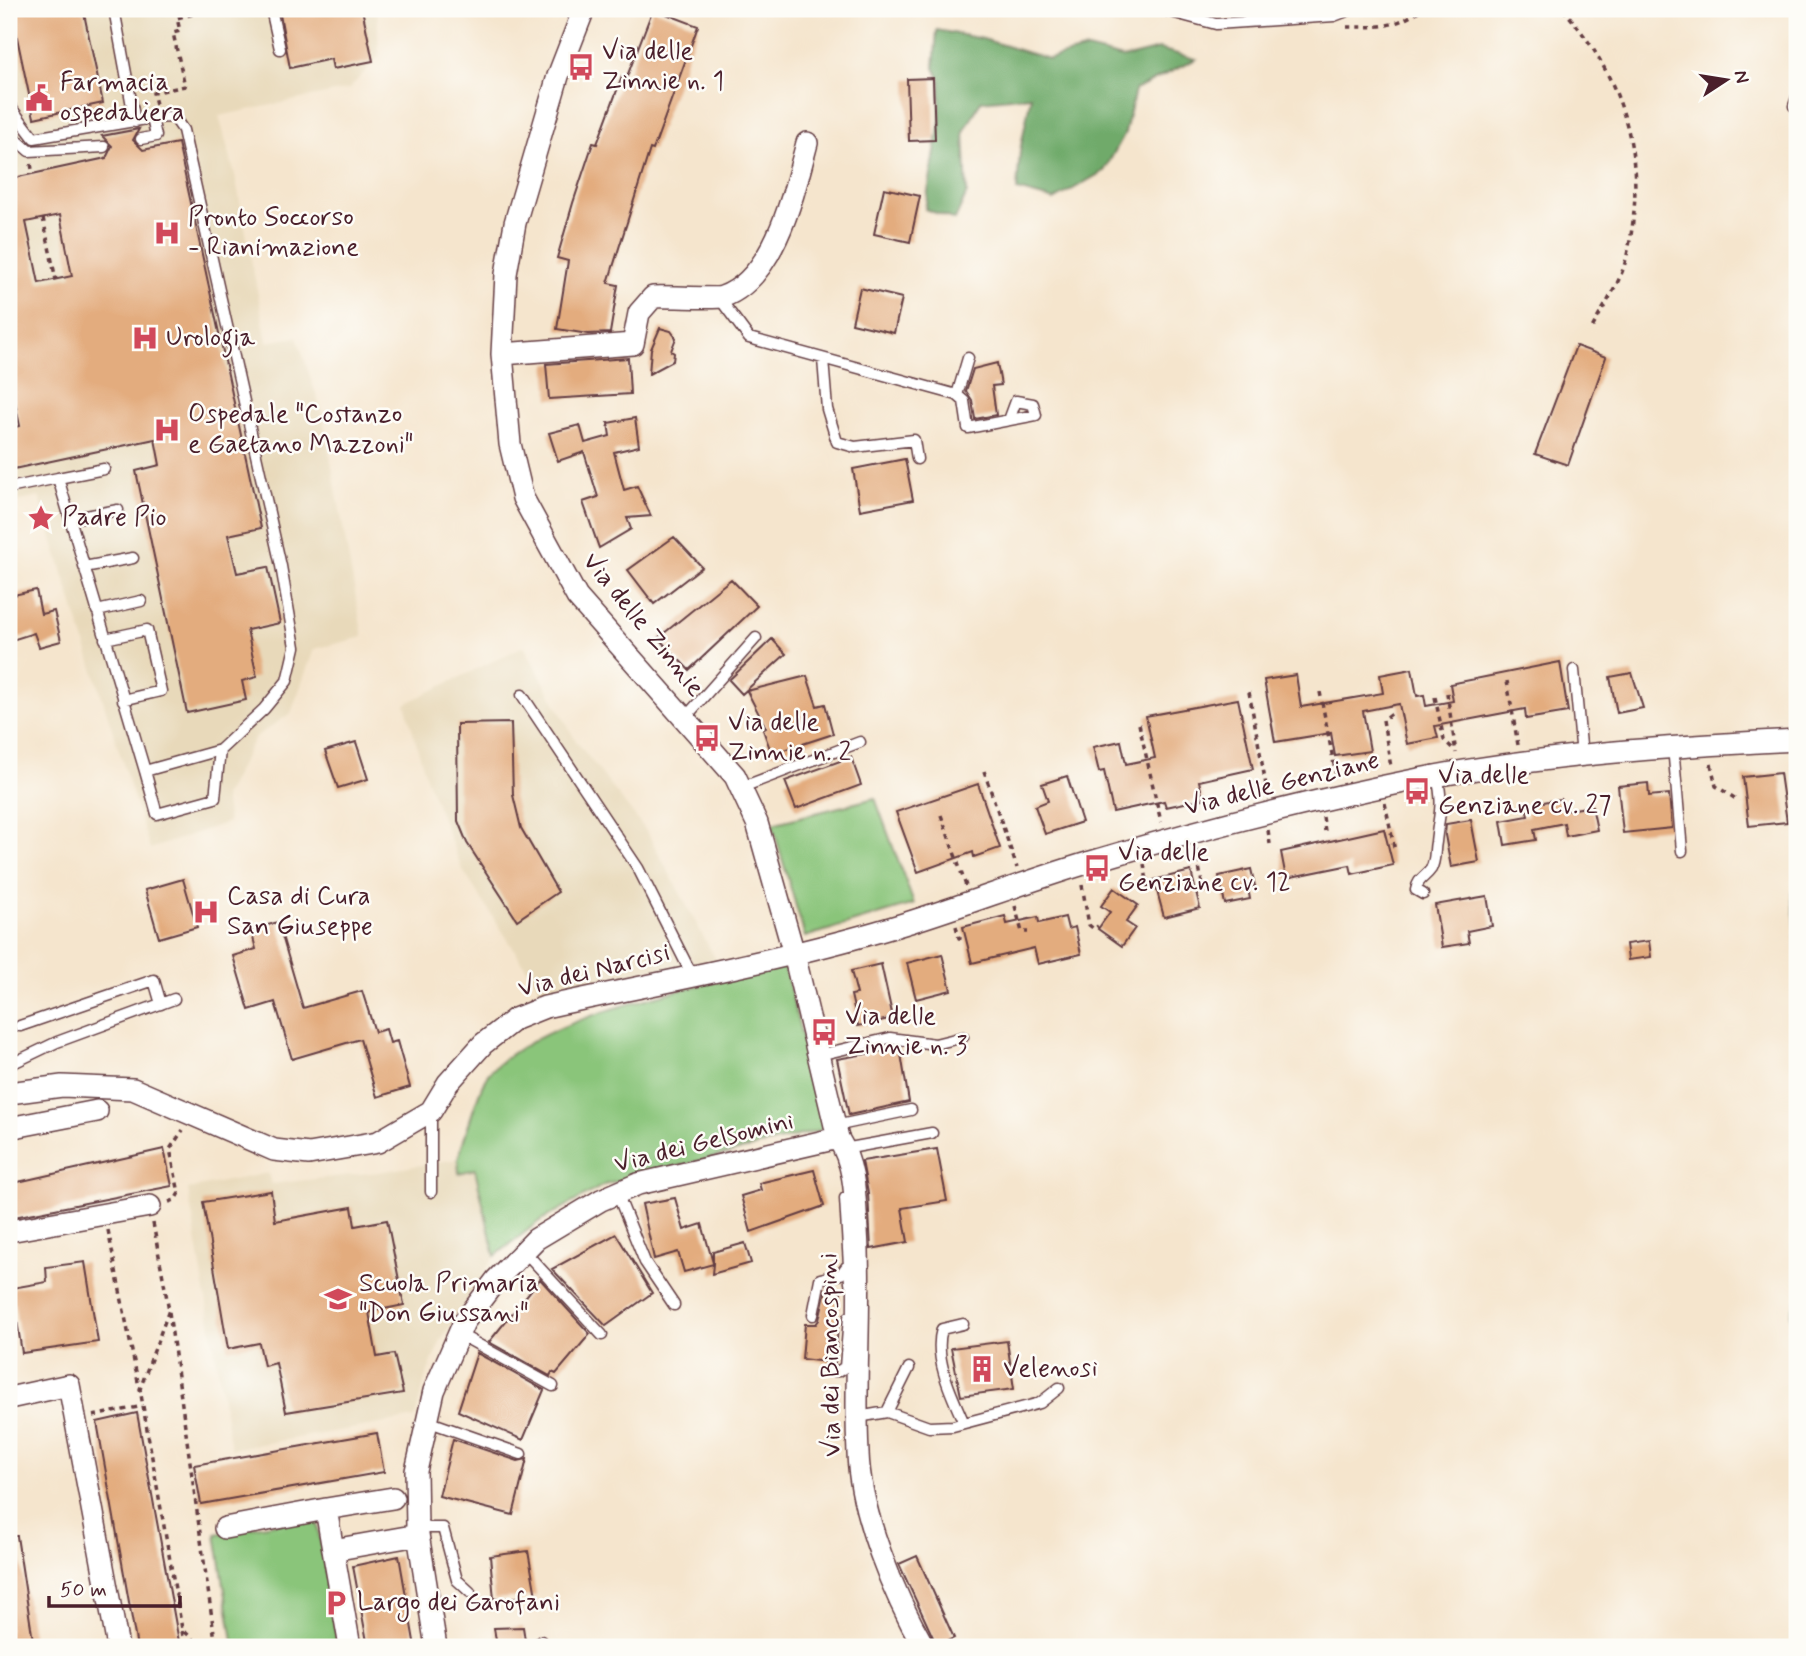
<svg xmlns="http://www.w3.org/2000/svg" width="1806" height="1656" font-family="Mynerve,sans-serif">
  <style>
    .built { fill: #e8d9ba }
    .green { fill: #8ac57a; stroke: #6a7252; stroke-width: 2 }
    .forest { fill: #6faa6a; stroke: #5c644a; stroke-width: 2 }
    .building { fill: #e3ac7e; fill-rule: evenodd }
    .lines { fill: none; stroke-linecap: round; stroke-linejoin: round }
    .service-casing { stroke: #643d43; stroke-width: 13 }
    .minor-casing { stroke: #643d43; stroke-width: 24 }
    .path { stroke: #643d43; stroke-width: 3.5; stroke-dasharray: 5 5; stroke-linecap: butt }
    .service { stroke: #fff; stroke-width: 10 }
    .minor { stroke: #fff; stroke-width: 21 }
    .labels { text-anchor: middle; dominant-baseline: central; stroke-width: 5; stroke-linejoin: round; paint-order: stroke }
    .poi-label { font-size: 26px; fill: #4a1f2b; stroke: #fdfcf7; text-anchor: start }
    .street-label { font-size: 26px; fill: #4a1f2b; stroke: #fdfcf7 }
  </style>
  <rect width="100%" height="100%" fill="#fdfcf7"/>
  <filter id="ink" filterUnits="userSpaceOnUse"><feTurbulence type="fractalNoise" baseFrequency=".0143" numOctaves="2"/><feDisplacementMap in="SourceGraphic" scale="14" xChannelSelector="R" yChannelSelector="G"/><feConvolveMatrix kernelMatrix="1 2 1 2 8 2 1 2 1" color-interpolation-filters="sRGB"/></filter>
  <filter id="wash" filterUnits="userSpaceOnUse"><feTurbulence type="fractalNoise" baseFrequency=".00686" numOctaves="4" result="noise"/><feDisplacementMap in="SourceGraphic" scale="28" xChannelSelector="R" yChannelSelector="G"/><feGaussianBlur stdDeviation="1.57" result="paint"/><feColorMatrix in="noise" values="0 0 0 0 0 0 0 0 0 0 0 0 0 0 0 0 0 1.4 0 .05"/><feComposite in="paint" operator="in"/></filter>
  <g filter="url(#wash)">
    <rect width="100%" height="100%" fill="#f5e5cd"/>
    <path class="built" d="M9,9H377L379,56L349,89L219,116L235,175L267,342L297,337L322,412L363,637L314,649L291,713L255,737L224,797L228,822L150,849L39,497L9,503Z
      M524,646L576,741L647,832L716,960L542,992L462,869L427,780L405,704Z
      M458,1159L459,1172L474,1169L495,1256L440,1342L425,1379L415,1418L231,1449L188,1189L268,1173L271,1184L379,1172Z"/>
    <path class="green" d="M875,798L914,904L805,937L772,824Z
      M784,965L825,1129L604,1185L538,1222L495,1256L475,1169L459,1173L458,1159C464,1141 479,1085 489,1073C543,1014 705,985 784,965Z
      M316,1516L338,1647H234L216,1534Z"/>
    <path class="forest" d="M937,30L983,39L1049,59L1087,49L1123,58L1159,49L1196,59L1135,90L1125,133L1104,171L1054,200L1017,190L1020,151L1031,96L981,101L964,132L967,193L955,220L925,209L940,122V79L934,68Z
      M1797,892V954L1792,893Z
      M1797,1300V1362L1791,1314Z"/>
    <g id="blocks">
      <path class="building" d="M11,9H83L103,103L34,118Z
        M279,9H362L373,61L333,69L331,59L290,68Z
        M653,9L698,26L653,150L650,149L608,283L618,285L610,333L588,334L557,329L568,261L557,258L573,203L593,143L597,144L622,77L626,79Z
        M933,78L935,140L909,141L907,79Z
        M139,129L133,140L143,150L178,143L261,528L228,535L237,573L268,567L280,623L247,630L257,677L242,681L246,700L187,713L136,471L160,465L155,439L9,470V428L20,426L9,374V179L106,158L112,146L102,136ZM60,215L72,276L39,283L26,222Z
        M884,188L920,196L910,242L874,234Z
        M860,288L902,298L894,333L852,323Z
        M660,328L671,331L676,338L671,351L674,353L673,361L649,374L651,349Z
        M1576,346L1606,357L1568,465L1535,454Z
        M628,358L630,394L549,399L546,364Z
        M997,363L1001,385L992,386L996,415L975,419L972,400L966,391L973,369Z
        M635,418L639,446L614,452L624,490L637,486L651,516L627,518L631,529L599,548L583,502L598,497L584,452L558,461L549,433L580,425L585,443L610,436L608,423Z
        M905,459L913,500L860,510L853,469Z
        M674,537L702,567L654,604L628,570Z
        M731,579L757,606L689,670L658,638Z
        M36,590L41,614L54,611L61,641L39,647L34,633L9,641V596Z
        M772,639L786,654L742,694L729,680Z
        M1560,662L1568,712L1526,719L1525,709L1435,726L1438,738L1407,744L1399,704L1363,711L1370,751L1335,756L1331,733L1275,742L1264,680L1296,675L1301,707L1383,693L1380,675L1412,669L1417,696L1424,695L1426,706L1453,701L1450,684Z
        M1632,673L1643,708L1617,713L1610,677Z
        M807,676L817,706L825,704L833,734L772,754L763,730L766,728L747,691Z
        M1238,699L1253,769L1199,781L1203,799L1166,807L1164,801L1113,812L1104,771L1099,772L1093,747L1121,741L1126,764L1155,758L1146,716Z
        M511,723L513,795L521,828L558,892L517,920L467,843L458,821L457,724Z
        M356,742L368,779L338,788L325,751Z
        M851,757L861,785L796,809L785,781Z
        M1780,773L1787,822L1749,826L1743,777Z
        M1067,776L1082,822L1045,834L1035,806L1048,801L1042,784Z
        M1648,783L1649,796L1669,794L1672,828L1623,833L1618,786Z
        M978,784L1000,848L974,857L973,852L918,872L896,812Z
        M1561,799L1563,811L1592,806L1597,830L1566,836L1564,823L1534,829L1536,840L1505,845L1501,821L1528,816L1526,805Z
        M1471,820L1479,862L1451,867L1445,835L1446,824Z
        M1384,829L1393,865L1352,874L1350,865L1286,878L1281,852Z
        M1251,869L1255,886L1248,888L1250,899L1225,904L1219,876Z
        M1191,871L1200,908L1164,917L1154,880Z
        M183,879L197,927L159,938L145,890Z
        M1114,888L1138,905L1126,922L1135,928L1122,946L1098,929L1110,912L1101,906Z
        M1487,896L1492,926L1467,931L1469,943L1442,947L1435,905Z
        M1005,916L1007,924L1038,917L1039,923L1065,917L1068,929L1075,927L1081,954L1038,964L1034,948L972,963L963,927Z
        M278,922L303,1008L362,991L375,1032L386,1029L390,1043L397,1041L410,1087L377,1097L360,1039L292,1059L275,1002L249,1010L233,956L256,949L251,930Z
        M1649,941L1651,957L1628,960L1626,944Z
        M942,954L951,990L916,999L907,963Z
        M881,964L893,1018L858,1026L851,995L857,994L851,971Z
        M900,1048L909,1102L849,1115L837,1059Z
        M164,1149L172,1186L9,1218V1184Z
        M937,1149L947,1201L902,1208L908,1242L871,1249L868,1193L862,1161Z
        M814,1170L824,1206L751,1232L741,1196L761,1190L759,1183Z
        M271,1191L275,1221L352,1207L355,1226L387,1220L404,1305L369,1312L377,1357L394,1354L403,1393L286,1412L276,1363L264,1366L259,1343L228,1349L203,1202Z
        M675,1198L684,1230L702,1224L713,1263V1252L745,1243L751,1263L712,1274L713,1264L684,1272L678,1252L654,1259L642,1204Z
        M616,1234L652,1293L606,1326L552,1269Z
        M85,1262L98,1342L22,1353L12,1288L47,1282L46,1267Z
        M540,1279L590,1334L556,1374L552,1372L550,1376L489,1342Z
        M826,1289L841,1290L835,1363L802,1359L805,1324H816L819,1320Z
        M1007,1341L1014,1389L961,1396L951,1348Z
        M477,1353L544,1390L523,1440L458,1411Z
        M137,1413L180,1647H137L97,1422Z
        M377,1433L384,1472L201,1504L194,1465Z
        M453,1439L518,1461L527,1459L513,1515L439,1496Z
        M9,1536H17L34,1647H9Z
        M528,1551L536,1596L494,1599L490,1556Z
        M399,1556L415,1647H368L353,1566Z
        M917,1556L954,1638L937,1646L899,1564Z
        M523,1627L526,1647H497L494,1628Z"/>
    </g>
  </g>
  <g filter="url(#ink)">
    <use href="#blocks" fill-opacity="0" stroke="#643d43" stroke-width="2"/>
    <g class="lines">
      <defs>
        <path id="service" d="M114,9L135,122
          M271,9L280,49
          M1160,9L1216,24L1334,16L1352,9
          M9,105L34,138L152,118L156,136L141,139
          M1794,106L1797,97
          M9,133L29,151L104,147
          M720,299L749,338L957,395L964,401L968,428L1036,415L1033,404L1016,401L1009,420
          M823,359L827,409L837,442L855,447L914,440L917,459
          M957,395L968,358
          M58,478L104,469
          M9,488L58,478L145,771L220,750L264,709L287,681L295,647L281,566L183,130L174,117L152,118
          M70,519L118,510
          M84,567L133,558
          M97,611L141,601
          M105,639L147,630L161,691L123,700
          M1574,670L1582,756
          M522,695L638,868L692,975
          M684,719L756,638
          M1673,746L1682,851
          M145,771L157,814L215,798L220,750
          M740,788L860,742
          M1423,894L1416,890C1418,878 1425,878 1431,869C1436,860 1434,851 1436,842C1439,813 1444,806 1437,776
          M20,1026L154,980L161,1004
          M819,1055L890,1038L935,1044L963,1037
          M9,1065L57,1042L174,999
          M431,1111V1192
          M835,1126L911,1110
          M844,1149L932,1133
          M617,1193L645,1262L674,1305
          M845,1198L850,1283
          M524,1251L602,1335
          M813,1315L820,1279L841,1274L847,1266
          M963,1324L942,1329C933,1358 952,1396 964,1423
          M459,1334L553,1386
          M825,1371H839L845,1367L849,1317
          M887,1412L909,1368
          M858,1417L887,1412L929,1427L953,1426L1040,1403L1059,1388
          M427,1421L521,1454
          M417,1528H443L457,1580L470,1592
          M541,1641L543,1647"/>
        <path id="minor" d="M584,9L558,76L515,223L506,274L502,354L510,444L523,498L577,597L735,776L757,823L794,954L838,1138C856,1167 855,1198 857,1230C862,1305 854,1378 858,1453C860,1514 894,1595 924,1647
          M502,354L633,344L639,313L653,297C665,296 717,299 722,297C775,279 794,192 807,143
          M9,1093L62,1086L133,1089L274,1150L309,1154L378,1142L431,1111L448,1083L483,1044L515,1019L545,1007C667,981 791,959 910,922C971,903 1032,879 1094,861C1200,829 1309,801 1419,779C1544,755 1671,746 1797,740
          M9,1128L97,1111
          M9,1231L150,1206
          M9,1398L69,1385L118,1647
          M225,1528L326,1509
          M333,1550L326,1509L393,1498
          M350,1647L333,1550L418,1535
          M436,1647L417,1528L416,1471L434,1391L464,1322L496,1280L536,1239L601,1200L638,1184L838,1138"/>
      </defs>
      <use href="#service" class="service-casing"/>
      <use href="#minor" class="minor-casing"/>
      <path class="path" d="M1563,9C1627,82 1650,167 1625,263C1619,285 1602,309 1591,330
        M1347,27C1376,27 1397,28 1421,9
        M156,104L153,93L185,86L173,33L180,31L177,18L215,9
        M31,164L33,174
        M43,218L56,280
        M1507,681L1518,745
        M1249,692L1268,796
        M1320,692L1337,780
        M1447,693L1456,753
        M1435,697L1444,740L1455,751
        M1391,714L1383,720L1391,767
        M1139,724L1161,822
        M1711,764L1716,786L1739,801
        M984,771L1017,868
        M1385,803L1395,851
        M941,815L966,886
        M1323,817L1325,831
        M1268,830L1270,844
        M1196,849L1204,895
        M1144,864L1149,892
        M1082,885L1089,925L1094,929L1098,926
        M1015,906L1022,932H1028
        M956,926L959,938H962
        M169,1202L175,1200L179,1193L170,1149L183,1130
        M153,1223L169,1310L140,1389L182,1629L201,1647
        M108,1230L139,1387
        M169,1312L216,1647
        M93,1416L143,1406
        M182,1631L185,1647"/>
      <use href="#service" class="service"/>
      <use href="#minor" class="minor"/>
    </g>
  </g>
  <defs>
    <symbol id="bus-bare" viewBox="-9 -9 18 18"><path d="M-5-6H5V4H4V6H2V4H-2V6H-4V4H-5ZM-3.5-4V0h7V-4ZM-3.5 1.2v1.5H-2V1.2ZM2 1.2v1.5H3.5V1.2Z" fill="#d1495b" stroke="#fdfcf7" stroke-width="2.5" paint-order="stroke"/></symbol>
    <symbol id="civic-bare" viewBox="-9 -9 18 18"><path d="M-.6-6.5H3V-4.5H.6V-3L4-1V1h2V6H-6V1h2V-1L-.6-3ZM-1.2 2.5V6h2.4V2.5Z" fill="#d1495b" stroke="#fdfcf7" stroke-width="2.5" paint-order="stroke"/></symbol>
    <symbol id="hospital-bare" viewBox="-9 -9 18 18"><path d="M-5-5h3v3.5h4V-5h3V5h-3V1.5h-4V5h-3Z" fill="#d1495b" stroke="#fdfcf7" stroke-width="2.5" paint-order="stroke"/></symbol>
    <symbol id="sight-bare" viewBox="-9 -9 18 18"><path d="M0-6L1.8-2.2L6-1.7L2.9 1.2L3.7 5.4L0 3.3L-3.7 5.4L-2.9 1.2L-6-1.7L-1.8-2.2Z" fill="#d1495b" stroke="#fdfcf7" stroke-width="2.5" paint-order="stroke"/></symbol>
    <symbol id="school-bare" viewBox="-9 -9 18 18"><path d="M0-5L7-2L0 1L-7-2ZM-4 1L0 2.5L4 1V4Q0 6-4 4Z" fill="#d1495b" stroke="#fdfcf7" stroke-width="2.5" paint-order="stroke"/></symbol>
    <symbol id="building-bare" viewBox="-9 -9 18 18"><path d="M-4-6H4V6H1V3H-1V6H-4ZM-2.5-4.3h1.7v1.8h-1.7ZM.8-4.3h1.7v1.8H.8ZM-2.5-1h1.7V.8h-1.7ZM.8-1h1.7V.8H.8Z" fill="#d1495b" stroke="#fdfcf7" stroke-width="2.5" paint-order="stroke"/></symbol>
    <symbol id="parking-bare" viewBox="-9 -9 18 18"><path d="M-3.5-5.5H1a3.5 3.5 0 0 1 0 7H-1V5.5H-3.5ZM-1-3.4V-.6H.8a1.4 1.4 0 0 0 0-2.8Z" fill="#d1495b" stroke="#fdfcf7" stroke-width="2.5" paint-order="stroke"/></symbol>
  </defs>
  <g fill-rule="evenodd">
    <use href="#bus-bare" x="562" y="48" width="38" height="38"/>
    <use href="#civic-bare" x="20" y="79" width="38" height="38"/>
    <use href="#hospital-bare" x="148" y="214" width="38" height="38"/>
    <use href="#hospital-bare" x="126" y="319" width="38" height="38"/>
    <use href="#hospital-bare" x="148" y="411" width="38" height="38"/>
    <use href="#sight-bare" x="22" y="499" width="38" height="38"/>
    <use href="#bus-bare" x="688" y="719" width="38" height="38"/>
    <use href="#bus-bare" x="1398" y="772" width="38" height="38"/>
    <use href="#bus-bare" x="1078" y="849" width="38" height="38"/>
    <use href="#hospital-bare" x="187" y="893" width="38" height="38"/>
    <use href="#bus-bare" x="805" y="1013" width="38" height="38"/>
    <use href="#school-bare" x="319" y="1280" width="38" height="38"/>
    <use href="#building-bare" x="963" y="1350" width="38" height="38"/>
    <use href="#parking-bare" x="317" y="1584" width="38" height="38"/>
  </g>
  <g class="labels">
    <g class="poi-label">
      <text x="602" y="52">Via delle<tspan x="602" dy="30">Zinnie n. 1</tspan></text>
      <text x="60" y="83">Farmacia<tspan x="60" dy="30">ospedaliera</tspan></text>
      <text x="188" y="218">Pronto Soccorso<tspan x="188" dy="30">- Rianimazione</tspan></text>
      <text x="166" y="338">Urologia</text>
      <text x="188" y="415">Ospedale "Costanzo<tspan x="188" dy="30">e Gaetano Mazzoni"</tspan></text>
      <text x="62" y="518">Padre Pio</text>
      <text x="728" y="723">Via delle<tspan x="728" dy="30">Zinnie n. 2</tspan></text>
      <text x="1438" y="776">Via delle<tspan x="1438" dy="30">Genziane cv. 27</tspan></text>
      <text x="1118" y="853">Via delle<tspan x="1118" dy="30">Genziane cv. 12</tspan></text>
      <text x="227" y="897">Casa di Cura<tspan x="227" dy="30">San Giuseppe</tspan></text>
      <text x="845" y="1017">Via delle<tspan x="845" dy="30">Zinnie n. 3</tspan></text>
      <text x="359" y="1284">Scuola Primaria<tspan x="359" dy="30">"Don Giussani"</tspan></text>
      <text x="1003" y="1369">Velenosi</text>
      <text x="357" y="1603">Largo dei Garofani</text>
    </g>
    <g class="street-label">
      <text transform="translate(643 625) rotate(51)">Via delle Zinnie</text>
      <text transform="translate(1282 784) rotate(-14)">Via delle Genziane</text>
      <text transform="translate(594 971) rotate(-14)">Via dei Narcisi</text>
      <text transform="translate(704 1143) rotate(-14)">Via dei Gelsomini</text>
      <text transform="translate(831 1355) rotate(-91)">Via dei Biancospini</text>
    </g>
  </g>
  <rect width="1806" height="1656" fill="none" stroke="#fdfcf7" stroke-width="35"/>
  <g transform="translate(1726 80) rotate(78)" stroke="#fdfcf7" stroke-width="5" paint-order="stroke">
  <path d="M0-5L12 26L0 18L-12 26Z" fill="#4a1f2b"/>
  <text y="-10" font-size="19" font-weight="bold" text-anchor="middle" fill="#4a1f2b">N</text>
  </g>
  <path d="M49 1596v10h131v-10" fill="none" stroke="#4a1f2b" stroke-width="3.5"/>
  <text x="60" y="1596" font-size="21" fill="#4a1f2b" stroke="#fdfcf7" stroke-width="5" paint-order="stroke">50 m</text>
</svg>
